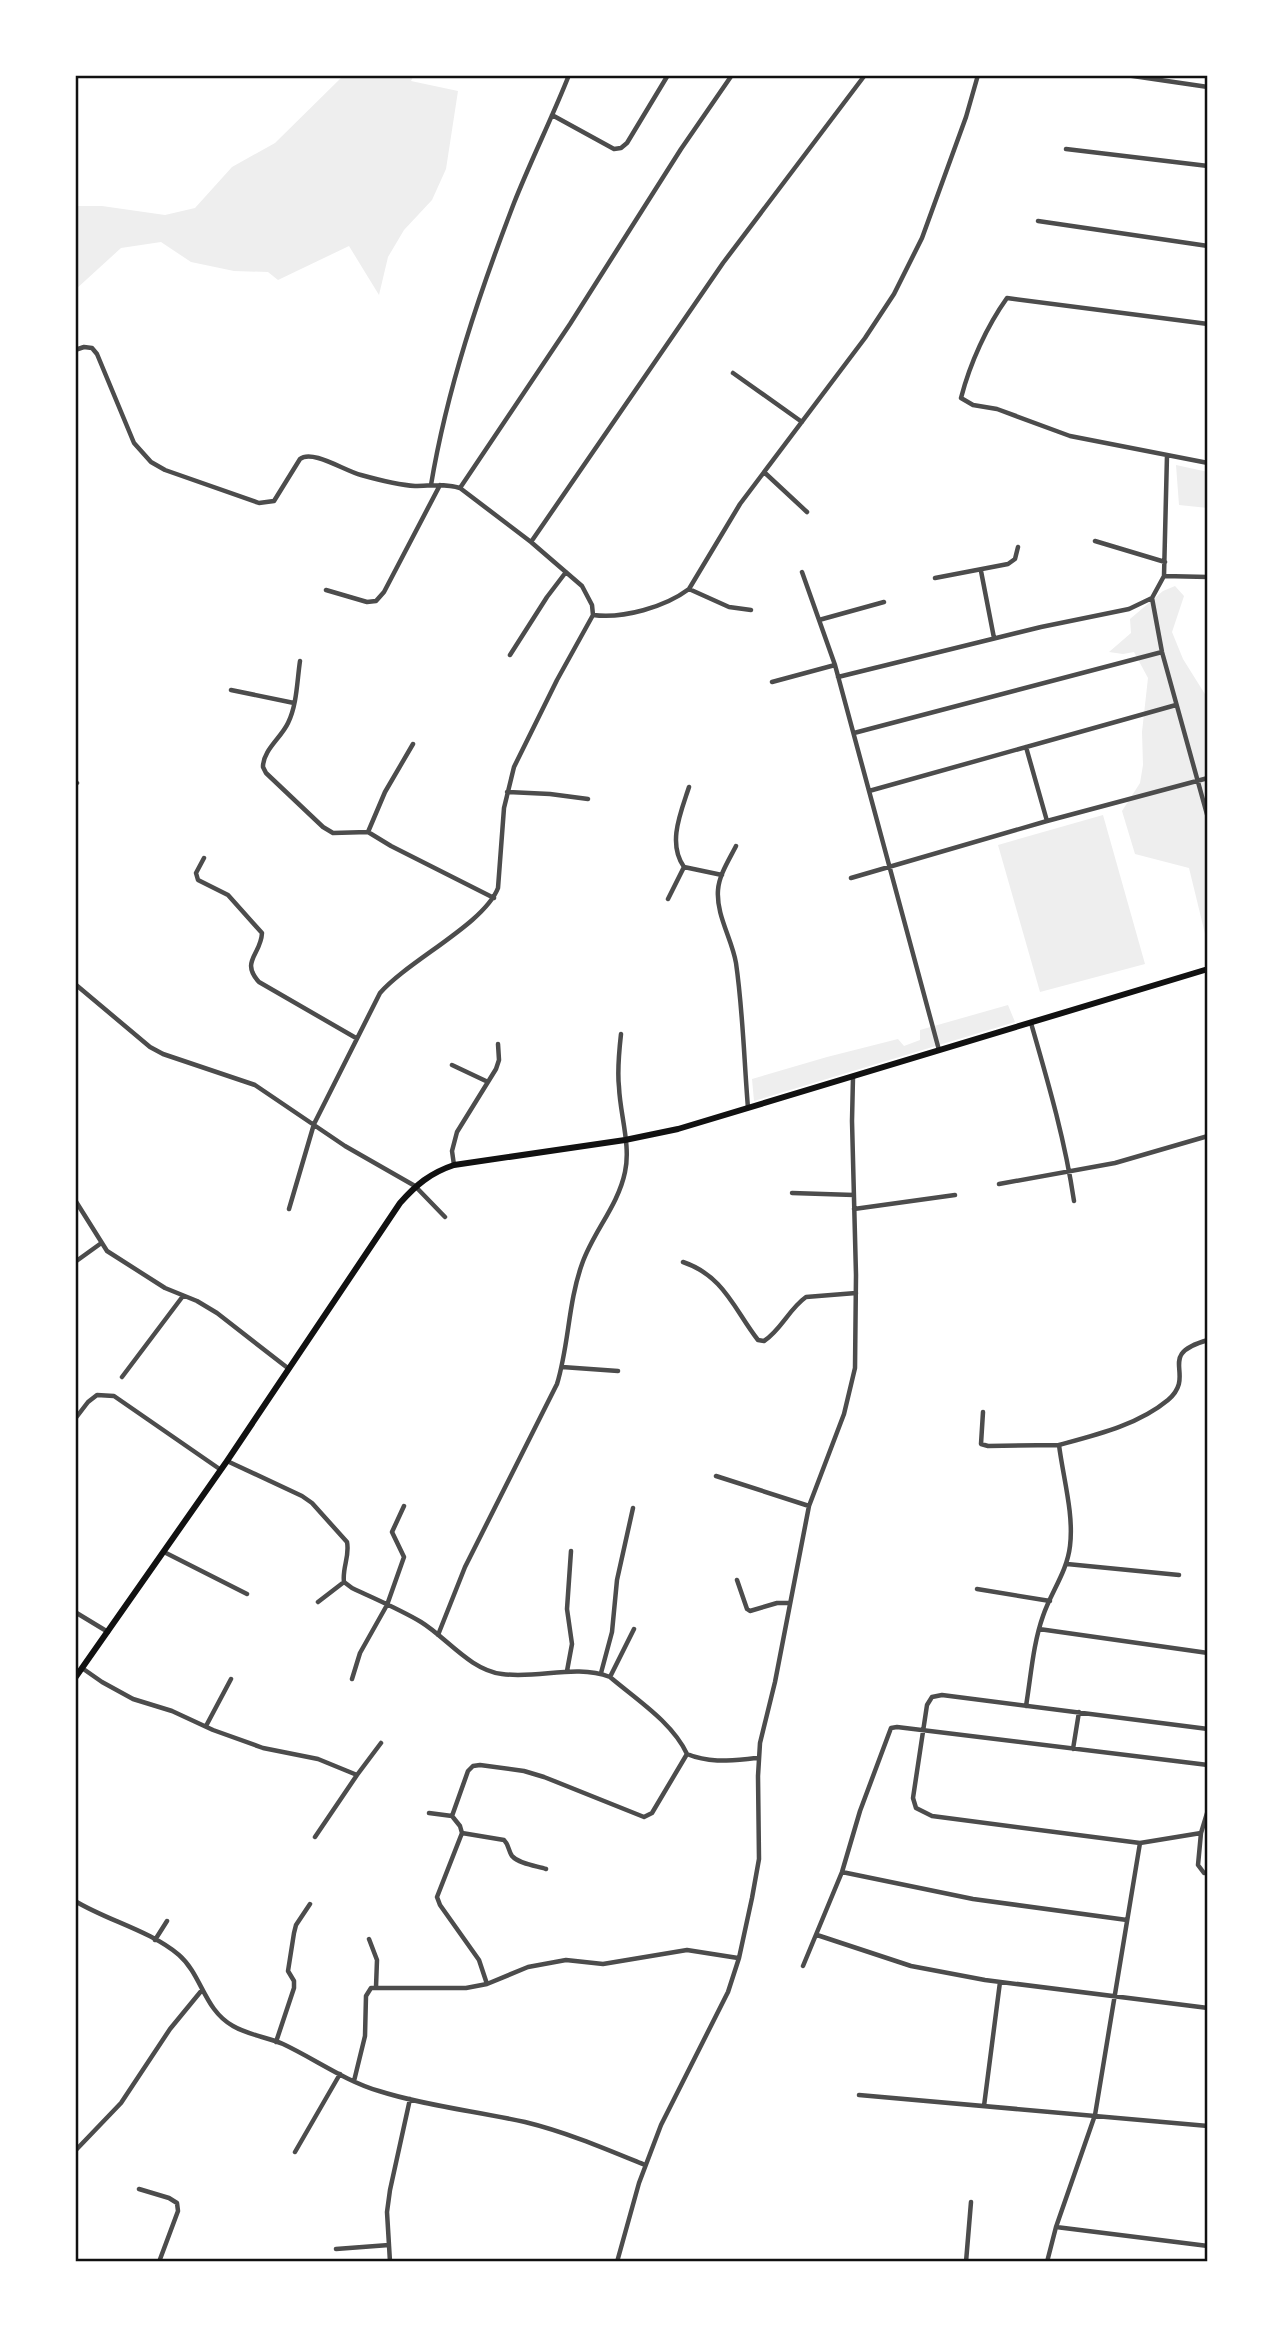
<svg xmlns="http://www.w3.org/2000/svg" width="1283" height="2337" font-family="'Titillium Web',sans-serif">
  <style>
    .green { fill: #eee }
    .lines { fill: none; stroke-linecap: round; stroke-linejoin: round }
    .minor { stroke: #4c4c4c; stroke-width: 4.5 }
    .secondary { stroke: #111; stroke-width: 6 }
    .neatline { fill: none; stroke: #111; stroke-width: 2.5 }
  </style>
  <rect width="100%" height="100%" fill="#fff"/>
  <path class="green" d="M344,75H414L411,81L458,91L446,169L432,200L404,230L388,257L379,295L349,246L278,280L268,272L234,271L191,262L161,242L121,248L75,290V206H102L165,215L195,208L232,167L275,143Z
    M1176,465L1208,472V508L1179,505Z
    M1175,586L1184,596L1172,632L1183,659L1208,699L1207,942L1189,868L1135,854L1122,811L1140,783L1143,765L1142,732L1148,678L1134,652L1123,654L1109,652L1131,633L1130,619L1163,591Z
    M1103,815L1145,964L1040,992L998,845Z
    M1008,1005L1015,1022L754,1101L752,1079L827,1057L898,1039L904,1046L920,1040V1030Z"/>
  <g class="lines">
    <path class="minor" d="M1126,75L1208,87
      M552,115L614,149L621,148L627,143L668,75
      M1066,149L1208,166
      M1038,221L1208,246
      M1208,324L1007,298C987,326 970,363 961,398L973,405L997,409L1070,436L1208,463
      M75,350L84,347L92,348L97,354L134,443L151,462L165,470L259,503L274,501L300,459C312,449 345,471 361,475C379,480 397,485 415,486C430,486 445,483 460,488L531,542L582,586L592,605L593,615
      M733,373L802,422
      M764,472L807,512
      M431,485C447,389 479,294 514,203C531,160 552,118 569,75
      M460,488L570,324L681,149L732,75
      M1095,541L1165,562
      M531,542L723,263L865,75
      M981,571L994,638
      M802,572L835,665L939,1050
      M1164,576L1167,455
      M935,578L1008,564L1015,559L1018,547
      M689,589L729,607L751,610
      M326,590L367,602L376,601L384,592L440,485
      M1152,598L1162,652L1208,818
      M593,615C623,619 665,607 689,589L740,504L865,338L894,294L922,238L966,117L978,75
      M819,620L884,602
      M510,655L547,597L566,572
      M300,661C297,681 297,705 288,723C281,738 263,750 263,767L266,773L323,827L333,833L368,832L391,846L494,898
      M838,677L1041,627L1129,609L1152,598L1164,576L1208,577
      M772,682L835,665
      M231,690L294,703
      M854,733L1162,652
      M1026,747L1047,821
      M75,785L77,783
      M689,787C681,812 667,843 684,867L722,875
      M869,791L1176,705
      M507,792L550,794L588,799
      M368,832L385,792L413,744
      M736,846C729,860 719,875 718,890C716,915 732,939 736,963C743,1011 744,1060 748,1108
      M204,858L196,873L198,880L228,895L262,933C261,955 240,961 259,982L356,1038
      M851,878L1047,821L1208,778
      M668,899L684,867
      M75,984L150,1047L163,1054L255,1085L345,1146L415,1186L445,1217
      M1031,1023C1048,1082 1065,1140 1074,1201
      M452,1065L488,1082
      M454,1165L452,1151L457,1132L496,1069L499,1060L498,1044
      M999,1184L1115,1163L1208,1136
      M792,1193L854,1195
      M75,1200L107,1251L165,1288L197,1301L217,1313L289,1369
      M289,1209L314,1124L380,993C409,960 484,924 498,888L504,808L514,767L557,680L593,615
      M854,1209L955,1195
      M75,1262L100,1244
      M683,1262C724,1276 734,1309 758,1340L764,1341C781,1330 789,1309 806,1297L856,1293
      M562,1367L618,1371
      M122,1377L183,1296
      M983,1412L981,1444L988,1446L1059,1445
      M75,1419L88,1402L97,1395L114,1396L221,1470
      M227,1461L302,1496L312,1503L347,1542C350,1556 342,1568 344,1582L352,1588C375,1599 399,1609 421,1622C447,1638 470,1670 502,1674C539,1679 575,1664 610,1677C637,1700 672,1722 687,1754C711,1764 733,1760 758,1758
      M716,1476L809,1506
      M164,1552L247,1594
      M1067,1564L1179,1575
      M737,1580L747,1609L750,1611L777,1603H790
      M977,1589L1050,1601
      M318,1602L344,1582
      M75,1612L108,1632
      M1039,1629L1208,1653
      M438,1635L465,1567L557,1384C569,1345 568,1303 582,1264C593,1232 618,1206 625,1172C631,1146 620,1114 619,1087C617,1070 619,1052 621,1034
      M82,1668L102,1682L133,1699L172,1711L213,1730L263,1748L318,1759L357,1775L315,1837
      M567,1671L572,1644L567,1609L571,1551
      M601,1673L612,1632L617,1580L633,1508
      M610,1677L634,1629
      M352,1679L360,1653L387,1605L404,1557L392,1532L404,1506
      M1026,1706C1031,1676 1033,1644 1043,1616C1051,1592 1067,1572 1070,1546C1074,1514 1063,1477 1059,1445C1096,1435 1138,1425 1168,1400C1198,1374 1154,1355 1208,1340
      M206,1726L231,1679
      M1073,1749L1079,1712
      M357,1775L381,1743
      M429,1813L452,1816
      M462,1833L504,1840C509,1845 508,1850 512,1856C519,1864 537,1866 546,1869
      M1201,1833L1198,1865L1204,1873H1208
      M1140,1843L932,1816L916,1808L913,1798L927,1705L932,1697L942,1695L1208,1729
      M842,1872L973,1899L1127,1920
      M75,1901C108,1921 149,1930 179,1955C202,1975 204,2010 233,2026C248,2035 267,2037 283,2044C315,2059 345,2081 379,2091C426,2106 476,2111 525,2122C566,2132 606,2149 645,2165
      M817,1935L911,1966L985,1980L1208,2008
      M369,1939L377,1960L376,1987
      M155,1940L167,1921
      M803,1966L842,1872L860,1811L891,1728L897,1727L1208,1765
      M487,1984L528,1967L566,1960L603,1964L687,1950L738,1958
      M276,2042L294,1988V1981L288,1971L294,1933L296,1925L310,1904
      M354,2081L365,2036L366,1996L371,1988H466L487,1984L479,1960L440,1905L437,1897L462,1833L460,1826L452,1816L468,1771L473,1766L480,1765L524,1771L544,1777L644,1817L652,1813L687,1754
      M859,2095L1208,2126
      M984,2106L1000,1982
      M75,2151L121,2103L170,2029L202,1990
      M295,2152L340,2074
      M139,2189L169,2198L177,2203L178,2211L159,2262
      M1056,2227L1208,2246
      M336,2249L389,2245
      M390,2262L387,2212L390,2190L410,2099
      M617,2262L639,2183L661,2125L728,1992L739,1958L752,1898L759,1859L758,1776L760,1743L775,1682L809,1506L844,1414L855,1368L856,1275L852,1121L853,1077
      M966,2262L971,2202
      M1047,2262L1056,2227L1095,2115L1140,1843L1201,1833L1208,1810"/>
    <path class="secondary" d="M75,1678L227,1461L400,1203C416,1185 430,1173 454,1165L625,1140L678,1129L1208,969"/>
  </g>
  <rect width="1283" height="2337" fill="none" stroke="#ffffff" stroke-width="154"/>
  <rect x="77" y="77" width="1129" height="2183" class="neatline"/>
</svg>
